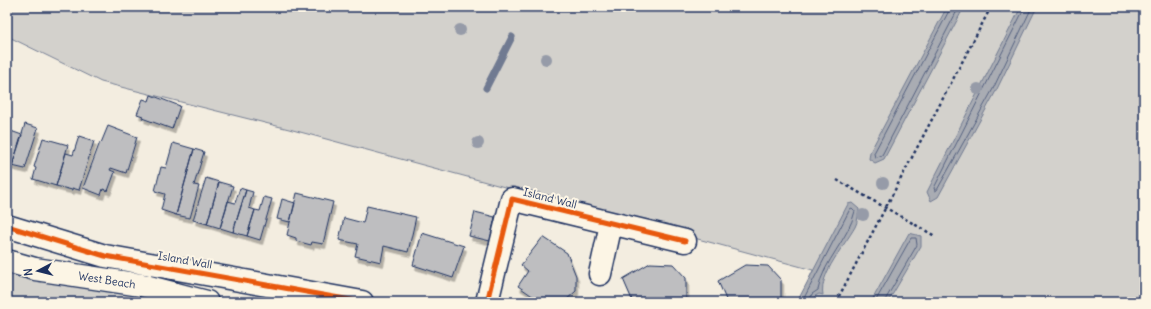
<svg xmlns="http://www.w3.org/2000/svg" width="1151" height="309" font-family="Delius,sans-serif">
  <style>
    .green { fill: #d3d1cc; stroke: #778095 }
    .water { fill: #a9acb3; stroke: #707a91 }
    .lines { fill: none; stroke-linecap: round; stroke-linejoin: round }
    .shore { stroke: #546180; stroke-width: 1 }
    .stream { stroke: #707a91; stroke-width: 7 }
    .building { fill: #bebec0; stroke: #1b2f5e; filter: url(#shadow) }
    .minor-casing { stroke: #1b2f5e; stroke-width: 25 }
    .path { stroke: #1b2f5e; stroke-width: 2.5; stroke-dasharray: 3 3; stroke-linecap: butt }
    .minor { stroke: #fcf5e5; stroke-width: 22 }
    .cycleway-casing { stroke: #fcf5e5; stroke-width: 8 }
    .cycleway { stroke: #e8590c; stroke-width: 5 }
    .tree { fill: #969ba8 }
    .labels { text-anchor: middle; dominant-baseline: central; stroke-width: 4; stroke-linejoin: round; paint-order: stroke }
    .street-label { font-size: 11px; fill: #1b2f5e; stroke: #fcf5e5 }
  </style>
  <defs>
    <filter id="shadow"><feDropShadow dx="2.5" dy="4.5" stdDeviation="0" flood-color="#0004"/></filter>
  </defs>
  <rect width="100%" height="100%" fill="#f3ede0"/>
  <filter id="ink" filterUnits="userSpaceOnUse"><feTurbulence type="fractalNoise" baseFrequency=".025" numOctaves="2"/><feDisplacementMap in="SourceGraphic" scale="8" xChannelSelector="R" yChannelSelector="G"/><feConvolveMatrix kernelMatrix="1 2 1 2 8 2 1 2 1" color-interpolation-filters="sRGB"/></filter>
  <g filter="url(#ink)">
    <path class="green" d="M7,7H1144V302H799L813,270L289,129L101,82L7,36Z
      M7,265L139,295L136,302H7Z"/>
    <path class="water" d="M947,7H964L884,159L875,163L869,159L870,152Z
      M1021,7H1037L996,91L938,197L931,201L927,192Z
      M852,203L859,209C858,214 858,222 855,227C845,245 819,274 823,295L819,294L815,296L812,302H797L848,204Z
      M909,233L921,236V246L888,302H871Z"/>
    <g class="lines">
      <path class="shore" d="M951,7L874,153L875,158L882,155L959,7
        M1025,7L934,188L935,191L937,190L993,89L1032,7
        M802,302L850,209L852,208L855,211C849,239 823,261 818,290L812,294L809,302
        M875,302L911,238H916L917,245L884,302"/>
      <path class="stream" d="M486,88L512,37"/>
    </g>
    <path class="building" d="M151,95L180,106L172,129L142,118L143,116L137,114L143,99L149,101Z
      M25,124L38,128L25,169L12,166Z
      M108,126L137,137L126,173L111,168L110,170L115,172L108,191L103,189L101,195L83,188L100,142L101,143Z
      M8,130L22,135L12,166L7,164Z
      M79,136L94,141L79,190L72,188V190L56,186L66,153L73,155Z
      M43,138L68,145L56,186L33,179L36,168L34,167Z
      M173,143L194,149L176,215L161,210L165,194L155,191L161,167L166,168Z
      M194,149L204,152L194,185L199,186L190,218L176,215Z
      M206,178L219,182L207,224L193,220Z
      M219,182L233,186L220,228L207,224Z
      M240,188L246,190L233,232L220,228L228,201L235,203Z
      M246,190L253,192L249,208L255,210L247,236L233,232Z
      M297,193L333,202L323,244L312,242L311,245L296,241V238L287,235Z
      M264,197L272,199L260,240L247,236L255,210L260,211Z
      M282,199L295,203L290,222L277,219Z
      M367,206L416,217L408,252L384,246L381,262L355,256L358,244L339,240L344,218L363,223Z
      M475,212L495,217L490,241L469,236Z
      M422,233L464,246L453,278L413,265Z
      M543,237L567,253L576,276V291L564,302H541L518,286L528,271L521,265Z
      M650,263L673,264L686,278V298L682,302H633L623,279Z
      M745,265L768,266L781,280V300L779,302H727L718,281Z"/>
    <g class="lines">
      <defs>
        <path id="minor" d="M7,226L105,256L362,302
          M7,261L35,269L141,285L207,302
          M600,274L611,224
          M487,302L512,199L685,241"/>
      </defs>
      <use href="#minor" class="minor-casing"/>
      <path class="path" d="M837,180L935,236
        M836,302L991,7"/>
      <use href="#minor" class="minor"/>
      <defs>
        <path id="cycleway" d="M7,226L105,256L362,302
          M487,302L512,199L685,241"/>
      </defs>
      <use href="#cycleway" class="cycleway-casing"/>
      <use href="#cycleway" class="cycleway"/>
    </g>
    <g class="tree">
      <circle cx="460" cy="30" r="6"/>
      <circle cx="546" cy="59" r="6"/>
      <circle cx="978" cy="89" r="6"/>
      <circle cx="478" cy="143" r="6"/>
      <circle cx="883" cy="183" r="6"/>
      <circle cx="863" cy="215" r="6"/>
    </g>
  </g>
  <g class="labels">
    <g class="street-label">
      <text transform="translate(550 198) rotate(14)">Island Wall</text>
      <text transform="translate(185 260) rotate(10)">Island Wall</text>
      <text transform="translate(107 280) rotate(9)">West Beach</text>
    </g>
  </g>
  <rect width="1151" height="309" fill="none" stroke="#fcf5e5" stroke-width="24"/>
  <rect x="12" y="12" width="1127" height="285" fill="none" stroke="#1b2f5e" stroke-width="1.5" filter="url(#ink)"/>
  <g transform="translate(38 271) rotate(263)" stroke="#fcf5e5" stroke-width="3" paint-order="stroke">
  <path d="M0-3L7 15L0 10L-7 15Z" fill="#1b2f5e"/>
  <text y="-6" font-size="11" font-weight="bold" text-anchor="middle" fill="#1b2f5e">N</text>
  </g>
</svg>
